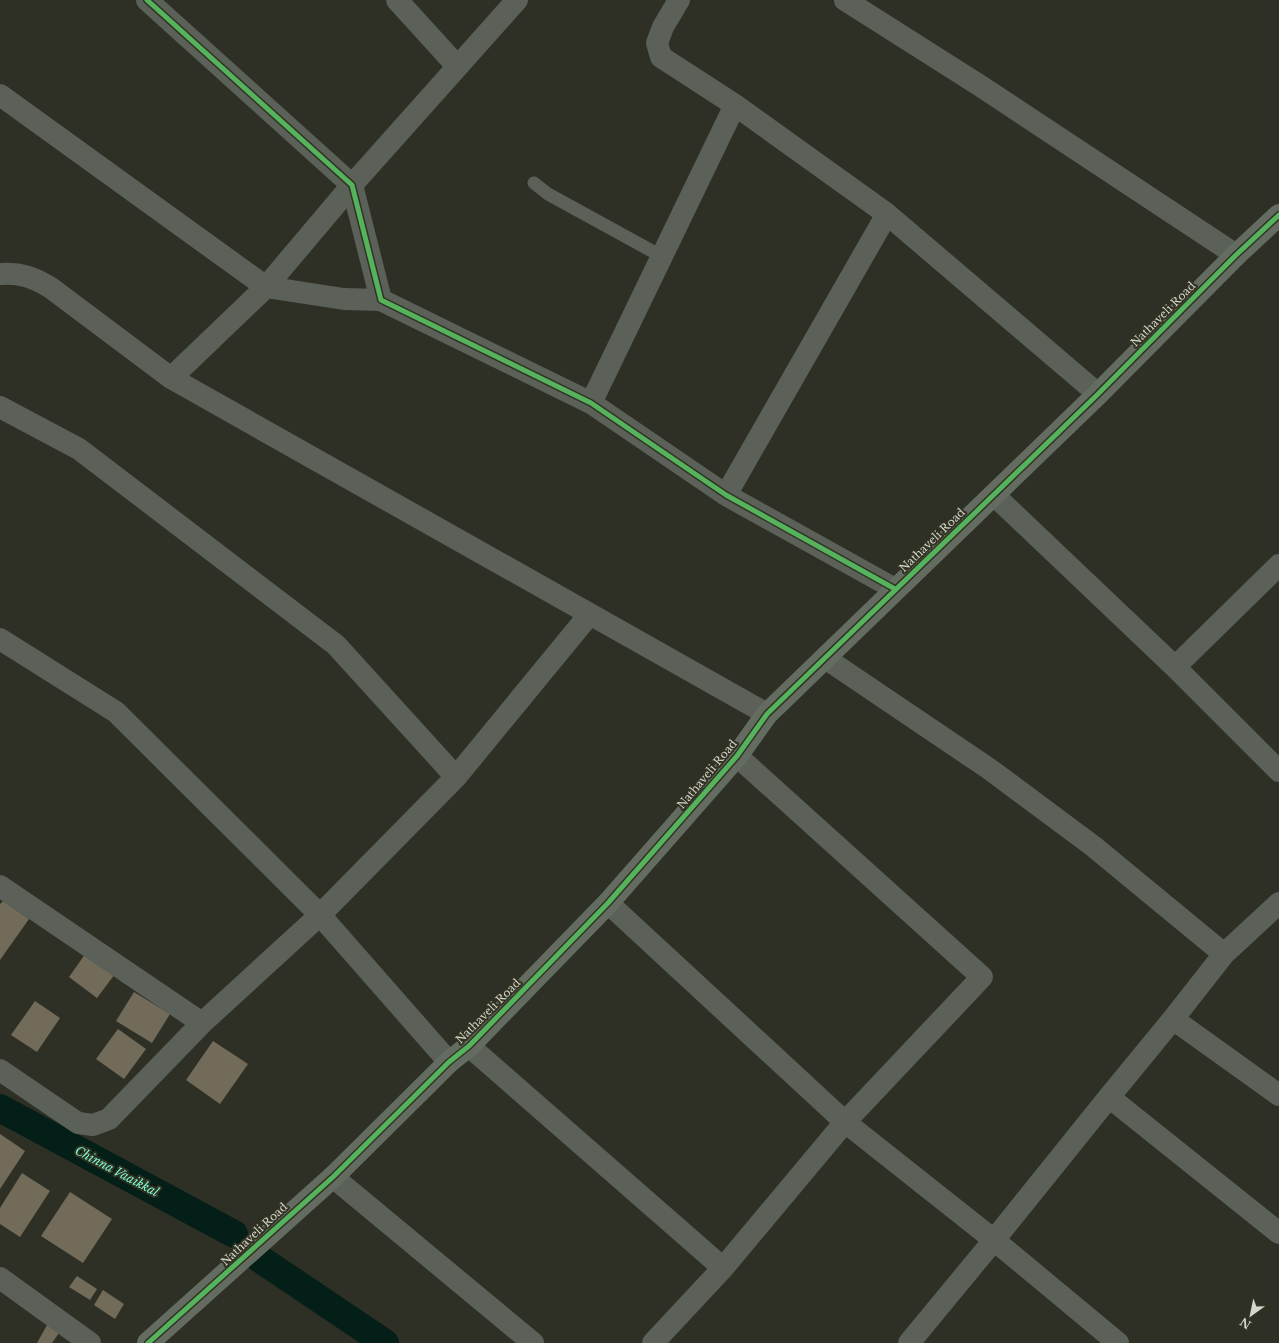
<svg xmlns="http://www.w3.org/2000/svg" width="1279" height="1343" font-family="'Libre Baskerville',serif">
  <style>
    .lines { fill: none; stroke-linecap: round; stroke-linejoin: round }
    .canal { stroke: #041f17; stroke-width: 28 }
    .building { fill: #726b59 }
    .lane { stroke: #5b6158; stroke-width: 13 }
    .street { stroke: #5b6158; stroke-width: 22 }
    .secondary { stroke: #646c61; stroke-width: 22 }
    .cycleway-casing { stroke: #323323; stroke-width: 8 }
    .cycleway { stroke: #56b35d; stroke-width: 5 }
    .labels { text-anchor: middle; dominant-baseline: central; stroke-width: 4; stroke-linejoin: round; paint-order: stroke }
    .street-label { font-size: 11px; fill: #d5d6cc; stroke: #323323 }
    .water-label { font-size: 12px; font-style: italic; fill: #79fdd4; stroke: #323323 }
  </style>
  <rect width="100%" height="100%" fill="#2e3026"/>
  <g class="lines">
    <path class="canal" d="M0,1108L234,1234
      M260,1259L385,1343"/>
  </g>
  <path class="building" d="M3,901L29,919L0,960V904Z
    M86,953L115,974L97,998L69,977Z
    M134,992L170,1014L152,1043L116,1021Z
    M35,1001L60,1018L37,1052L11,1035Z
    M118,1029L146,1049L124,1079L96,1059Z
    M213,1041L248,1064L220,1104L186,1080Z
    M0,1134L25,1151L0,1189Z
    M22,1173L50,1191L20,1237L0,1224V1208Z
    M70,1192L112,1219L83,1263L41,1236Z
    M77,1276L97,1289L90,1300L69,1287Z
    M103,1290L124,1304L115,1319L94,1305Z
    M47,1325L59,1333L52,1343H37Z"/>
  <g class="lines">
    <path class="lane" d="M534,183L548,194L661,256"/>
    <path class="street" d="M147,0L352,185L381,300L591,403L726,495L895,589
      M397,0L457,66
      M679,0L663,27L657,43L661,57L735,105L887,214L1098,394
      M845,0L979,85L1236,255
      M0,95L266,287L344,299L381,300
      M0,274C20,272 35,278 51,288L171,378L767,714
      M171,378L266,287L352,185L517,0
      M591,403L735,105
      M0,407L79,449L336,645L456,777
      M726,495L887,214
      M994,495L1175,667L1279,771
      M0,639L116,712L320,915L449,1062
      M825,658L988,768L1093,846L1224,954
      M1175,667L1279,565
      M0,886L202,1023
      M608,903L845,1122L994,1240L1118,1343
      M1173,1019L1279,1095
      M469,1046L723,1268
      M0,1070L78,1123L93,1125L109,1119L202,1023L320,915L456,777L589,615
      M1109,1097L1279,1233
      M333,1177L533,1343
      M0,1278L90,1343
      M653,1343L723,1268L845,1122L982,977L737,756
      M909,1343L994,1240L1109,1097L1173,1019L1224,954L1279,903"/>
    <path class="secondary" d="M148,1343L333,1177L449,1062L469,1046L608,903L737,756L767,714L1098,394L1236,255L1279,215"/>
    <defs>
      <path id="cycleway" d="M147,0L352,185L381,300L591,403L726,495L895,589
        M148,1343L333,1177L449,1062L469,1046L608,903L737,756L767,714L1098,394L1236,255L1279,215"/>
    </defs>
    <use href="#cycleway" class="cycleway-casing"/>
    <use href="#cycleway" class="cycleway"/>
  </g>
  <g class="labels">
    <g class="street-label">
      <text transform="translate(1163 314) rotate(-45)">Nathaveli Road</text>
      <text transform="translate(932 540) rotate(-44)">Nathaveli Road</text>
      <text transform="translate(707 774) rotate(-50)">Nathaveli Road</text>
      <text transform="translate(488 1011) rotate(-45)">Nathaveli Road</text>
      <text transform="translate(254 1234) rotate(-43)">Nathaveli Road</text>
    </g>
    <g class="water-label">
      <text transform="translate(117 1171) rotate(28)">Chinna Vaaikkal</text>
    </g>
  </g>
  <g transform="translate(1251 1315) rotate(213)" stroke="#323323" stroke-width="3" paint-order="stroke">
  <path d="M0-3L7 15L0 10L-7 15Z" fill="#d5d6cc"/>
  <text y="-6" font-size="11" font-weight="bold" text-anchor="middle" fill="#d5d6cc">N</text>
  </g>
</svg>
